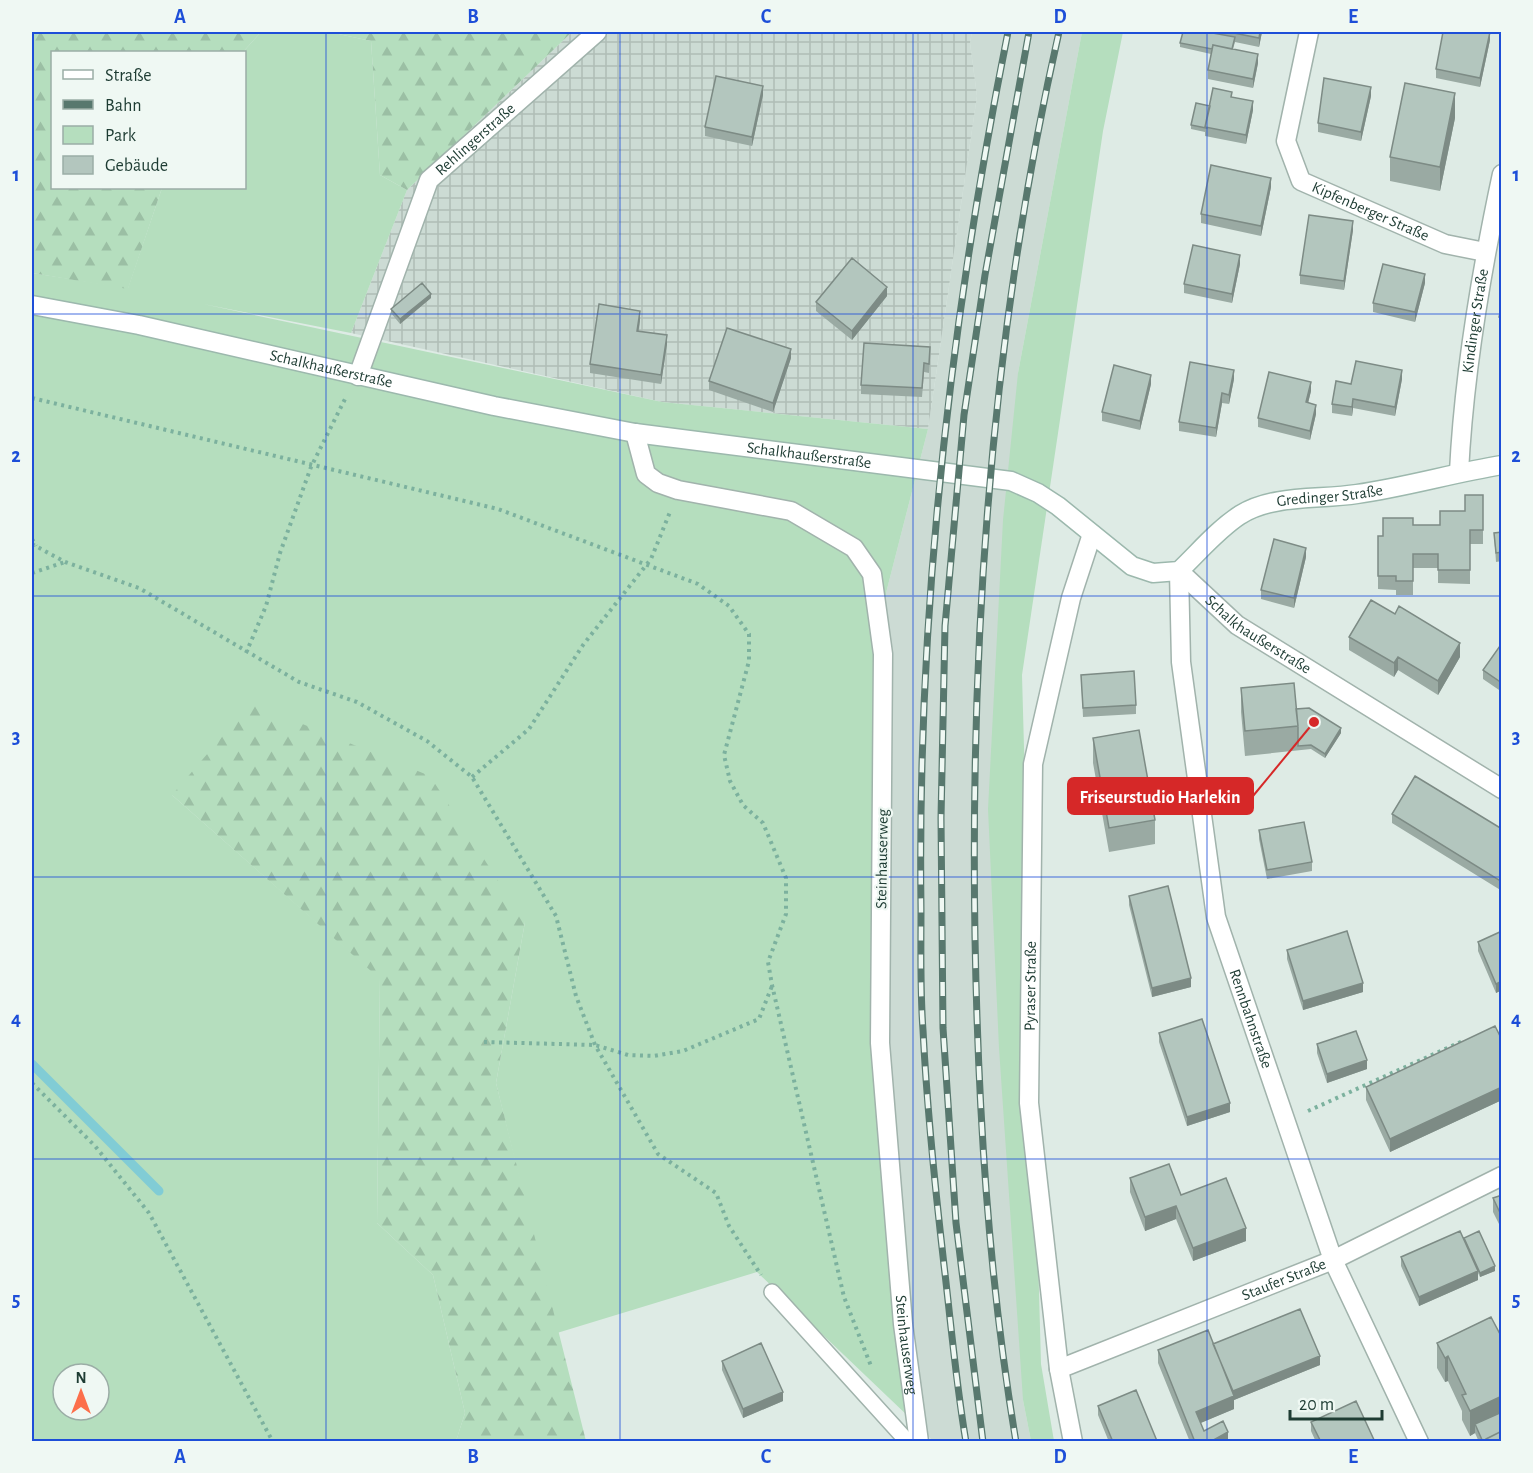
<svg xmlns="http://www.w3.org/2000/svg" width="1533" height="1473" font-family="'Alegreya Sans',sans-serif">
  <style>
    .built { fill: #ccdbd4 }
    .industrial { fill: url(#industrial-grid) }
    .green { fill: #b5debe; fill-rule: evenodd }
    .forest { fill: url(#forest-firs) }
    .lines { fill: none; stroke-linecap: round; stroke-linejoin: round }
    .stream { stroke: #81ccd5; stroke-width: 9 }
    .lane-casing { stroke: #a1b3ac; stroke-width: 18 }
    .street-casing { stroke: #a1b3ac; stroke-width: 21 }
    .secondary-casing { stroke: #9cb8ad; stroke-width: 21 }
    .path { stroke: #7cb19e; stroke-width: 4; stroke-dasharray: 3 4.5; stroke-linecap: butt }
    .lane { stroke: #fff; stroke-width: 15 }
    .street { stroke: #fff; stroke-width: 18 }
    .secondary { stroke: #fff; stroke-width: 18 }
    .rail-casing { stroke: #58786e; stroke-width: 7 }
    .rail { stroke: #eff8f3; stroke-width: 4.5; stroke-dasharray: 14; stroke-linecap: butt }
    .wall { fill: #9aaaa3 }
    .shaded-wall { fill: #7d8b85 }
    .building { fill: #b3c6be; stroke: #7d8b85; stroke-width: 1.5 }
    .grid { fill: none; stroke: #1d4ed8; stroke-width: 1.5; stroke-opacity: 0.55 }
    .labels { text-anchor: middle; dominant-baseline: central; stroke-width: 4.5; stroke-linejoin: round; paint-order: stroke }
    .street-label { font-size: 16px; fill: #1e3c33; stroke: #eff8f3 }
    .leader { fill: none; stroke: #d62828; stroke-width: 2 }
    .callout-dot { fill: #d62828; stroke: #eff8f3; stroke-width: 2 }
    .callout { fill: #d62828; stroke: #d62828; stroke-width: 2 }
    .callout-label { font-size: 18px; text-anchor: middle; font-weight: bold; fill: #fff }
    .neatline { fill: none; stroke: #1d4ed8; stroke-width: 2 }
    .grid-label { font-size: 20px; text-anchor: middle; font-weight: bold; fill: #1d4ed8 }
  </style>
  <defs>
    <pattern id="industrial-grid" width="8" height="8" patternUnits="userSpaceOnUse" patternTransform="scale(1.5)"><rect width="8" height="8" fill="#ccdbd4"/><path d="M0 4h8M4 0v8" fill="none" stroke="#afbdb6"/></pattern>
    <pattern id="forest-firs" width="22" height="20" patternUnits="userSpaceOnUse" patternTransform="scale(1.5)"><rect width="22" height="20" fill="#b5debe"/><path d="M5 1l3.5 6h-7zM16 11l3.5 6h-7z" fill="#9bbfa4"/></pattern>
  </defs>
  <rect width="100%" height="100%" fill="#deebe5"/>
  <path class="built" d="M972,32H1082L1018,373L1023,1400L1031,1441H933L910,1418L883,930L886,593L928,429L977,96L970,43Z"/>
  <path class="industrial" d="M572,32H972L970,43L977,96L928,429L662,402L351,333L407,190Z"/>
  <path class="green" d="M261,32H329L371,41L380,175L407,190L351,333L203,304L662,402L928,429L886,593L883,930L910,1418L757,1272L557,1333L496,1083L525,922L172,795L380,978L377,1223L433,1275L465,1413L456,1441H32V273L128,288L162,188H244L243,52ZM63,1374H99V1410H63Z
    M1082,32H1123L1103,131L1022,675L1041,1364L1054,1441H1031L1023,1400L999,1048L988,809L1003,520L1018,373Z"/>
  <path class="forest" d="M32,32H261L243,52H52V188H162L128,289L32,273Z
    M329,32H572L407,190L380,175L371,41Z
    M251,703L430,776L525,922L496,1083L586,1441H456L465,1413L433,1275L377,1223L380,979L172,795Z"/>
  <g class="lines">
    <path class="stream" d="M32,1064L159,1191"/>
    <defs>
      <path id="lane" d="M772,1292L908,1442"/>
      <g id="street">
        <path id="s1" d="M1309,32L1286,141L1301,181L1445,244L1485,252"/>
        <path id="s2" d="M358,376L429,180L597,32"/>
        <path id="s3" d="M635,433L646,474L658,483L678,490L791,511L854,548L872,574L883,654L880,1043L903,1324L919,1442"/>
        <path id="s4" d="M1459,472C1464,371 1481,272 1502,174"/>
        <path id="s5" d="M1179,571L1181,662L1216,917L1333,1260L1419,1442"/>
        <path id="s6" d="M1179,571L1237,625L1502,789"/>
        <path id="s7" d="M1059,1369L1333,1260L1502,1176"/>
        <path id="s8" d="M1073,1442L1059,1369L1029,1103L1033,764L1071,598L1092,534"/>
      </g>
      <g id="secondary">
        <path id="s9" d="M32,305L139,325L494,406L635,433L1011,481L1038,493L1058,506L1132,566L1153,573L1179,571C1199,552 1217,530 1240,515C1274,494 1319,500 1357,494C1406,487 1453,473 1502,465"/>
      </g>
    </defs>
    <use href="#lane" class="lane-casing"/>
    <use href="#street" class="street-casing"/>
    <use href="#secondary" class="secondary-casing"/>
    <path class="path" d="M32,398L498,509L698,584L729,606L749,634V661L724,755L730,781L743,805L763,823L786,878V914L768,962L772,985L844,1297L871,1366
      M32,539L36,546
      M32,544L65,562L139,588L299,682L357,702L427,741L472,777L556,916L576,996L595,1045L658,1154L716,1193L729,1226L761,1275
      M32,573L65,562
      M246,653L266,606L280,553L311,467L346,397
      M472,777L529,729L583,645L651,559L670,512
      M484,1042L595,1045L628,1055L654,1056L683,1051L759,1019L772,986
      M32,1083L95,1146L149,1213L273,1442
      M1308,1111L1465,1040"/>
    <use href="#lane" class="lane"/>
    <use href="#street" class="street"/>
    <use href="#secondary" class="secondary"/>
    <defs>
      <path id="rail" d="M966,1442C956,1383 951,1324 944,1265C935,1187 927,1109 923,1030C920,990 921,950 921,909C917,614 950,321 1008,32
        M983,1442L956,1223L943,1028L941,818L945,626L964,415L985,275L1029,32
        M1016,1442C988,1275 978,1106 975,938C970,636 992,326 1059,32"/>
    </defs>
    <use href="#rail" class="rail-casing"/>
    <use href="#rail" class="rail"/>
  </g>
  <path class="wall" d="M1210,32H1262L1259,47L1235,42L1233,49L1258,63L1253,88L1208,79V70L1211,54L1180,47V43Z
    M1490,40L1480,87L1436,78V69Z
    M763,95L752,146L705,136V127Z
    M1371,96L1361,141L1318,132V123Z
    M1232,97L1253,110L1246,144L1205,136V132L1191,129V125L1210,106Z
    M1455,118L1440,191L1390,181V157Z
    M1271,187L1261,236L1201,223V214Z
    M1353,230L1344,290L1300,284V275Z
    M1240,264L1232,303L1184,293V284Z
    M1425,283L1415,322L1373,312V303Z
    M887,296L852,340L816,311V302Z
    M431,298L400,324L391,313V309Z
    M640,320L639,331L667,344L661,384L590,373V364Z
    M930,356L929,373L924,372L922,397L861,394V385Z
    M791,358L773,412L709,390V381Z
    M1234,379L1229,404L1222,403L1216,437L1179,431V422Z
    M1402,379L1395,416L1353,408L1352,416L1332,413V404L1351,384Z
    M1151,384L1140,430L1102,421V412Z
    M1311,391L1308,403L1316,414L1310,440L1258,427V418Z
    M1483,495V544H1470V584L1438,583V568H1413V595H1396V590L1378,589V536H1383L1413,525H1440L1465,511Z
    M1502,532V561L1496,562L1494,533Z
    M1306,557L1294,608L1261,599V590Z
    M1349,637L1460,657L1438,695L1398,670L1394,677L1349,650Z
    M1502,643V692L1483,679V670Z
    M1081,675L1136,705V714L1083,717Z
    M1241,688L1296,709L1341,733L1325,758L1311,749L1245,756L1241,712Z
    M1093,738L1155,820V844L1109,852L1093,763Z
    M1392,814L1502,829V891L1392,823Z
    M1259,830L1312,862V871L1267,879L1259,839Z
    M1129,896L1191,987L1152,997L1129,905Z
    M1502,931V990L1496,993L1478,951V942Z
    M1287,950L1363,992L1303,1010L1287,959Z
    M1159,1033L1230,1112L1187,1126L1159,1042Z
    M1502,1040V1100L1390,1152L1366,1100V1087Z
    M1317,1044L1367,1069L1327,1083L1317,1053Z
    M1130,1178L1181,1195L1246,1241L1193,1261L1176,1219L1145,1231L1130,1192Z
    M1502,1195V1230L1493,1212V1198Z
    M1464,1238L1495,1271L1480,1277L1478,1273V1280L1419,1306L1401,1266V1257L1464,1241Z
    M1491,1317L1502,1442H1479L1475,1433L1470,1436L1462,1420V1411L1448,1381L1445,1382L1437,1368V1343Z
    M1213,1344L1320,1365L1234,1400V1409L1200,1423L1204,1431L1228,1442H1190L1158,1363V1350Z
    M722,1361L783,1401L743,1418L722,1370Z
    M1098,1406L1157,1442H1109L1098,1415Z
    M1311,1422L1375,1442H1316L1311,1431Z"/>
  <path class="shaded-wall" d="M1260,32H1262L1259,47V38Z
    M1490,32V40L1480,87V78Z
    M1258,54V63L1253,88V79Z
    M763,86V95L752,146V137Z
    M1371,87V96L1361,141V132Z
    M1455,93V118L1440,191V167Z
    M1253,101V110L1246,144V135Z
    M1271,178V187L1261,236V226Z
    M1353,221V230L1344,290V281Z
    M1240,255V264L1232,303V294Z
    M1425,274V283L1415,322V312Z
    M887,287V296L852,340V331Z
    M431,294V298L400,324V319Z
    M640,311V320L637,340V331Z
    M667,335V344L661,384V375Z
    M791,349V358L773,412V403Z
    M1234,370V379L1229,404V395Z
    M1402,370V379L1395,416V407Z
    M1151,375V384L1140,430V421Z
    M1311,382V391L1306,411V402Z
    M1222,393V403L1216,437V428Z
    M1353,399V408L1352,416V407Z
    M1316,405V414L1310,440V431Z
    M1306,548V557L1294,608V598Z
    M1460,643V657L1438,695V681Z
    M1398,657V670L1394,677V663Z
    M1341,728V733L1325,758V754Z
    M1191,978V987L1152,997V988Z
    M1502,981V990L1496,993V984Z
    M1363,983V992L1303,1010V1001Z
    M1367,1060V1069L1327,1083V1074Z
    M1502,1087V1100L1390,1152V1139Z
    M1230,1103V1112L1187,1126V1117Z
    M1176,1206V1219L1145,1231V1217Z
    M1246,1228V1241L1193,1261V1248Z
    M1495,1266V1271L1480,1277V1273Z
    M1478,1271V1280L1419,1306V1297Z
    M1320,1356V1365L1234,1400V1409L1196,1425V1412L1231,1392Z
    M1448,1356V1381L1445,1382V1358Z
    M783,1392V1401L743,1418V1409Z
    M1502,1396V1420L1475,1424V1433L1470,1436V1411Z
    M1228,1432V1442H1210Z"/>
  <path class="building" d="M1183,32H1207L1235,37L1232,49L1213,45L1212,49L1180,43Z
    M1229,32H1260L1259,38Z
    M1443,32H1490L1480,78L1436,69Z
    M1213,45L1258,54L1253,79L1208,70Z
    M716,76L763,86L752,137L705,127Z
    M1324,78L1371,87L1361,132L1318,123Z
    M1405,83L1455,93L1440,167L1390,157Z
    M1213,88L1232,92L1231,97L1253,101L1246,135L1205,127Z
    M1196,103L1210,106L1205,127L1206,128L1191,125Z
    M1211,165L1271,178L1261,226L1201,214Z
    M1309,215L1353,221L1344,281L1300,275Z
    M1193,245L1240,255L1232,294L1184,284Z
    M852,258L887,287L852,331L816,302Z
    M1383,264L1425,274L1415,312L1373,303Z
    M422,283L431,294L400,319L391,309Z
    M599,304L640,311L637,331L667,335L661,375L590,364Z
    M1502,306V318L1499,317Z
    M727,328L791,349L773,403L709,381Z
    M864,343L930,347L929,364L924,363L922,388L861,385Z
    M1356,361L1402,370L1395,407L1353,399L1352,407L1332,404L1336,381L1351,384Z
    M1190,362L1234,370L1229,395L1222,393L1216,428L1179,422Z
    M1114,365L1151,375L1140,421L1102,412Z
    M1269,372L1311,382L1306,402L1316,405L1310,431L1258,418Z
    M1465,495H1483V530H1470V570H1438V554H1413V581H1396V576H1378V536H1383V518H1413V525H1440V511H1465Z
    M1502,532V552L1496,553L1494,533Z
    M1274,539L1306,548L1294,598L1261,590Z
    M1371,600L1395,614L1399,606L1460,643L1438,681L1398,657L1394,663L1349,637Z
    M1502,643V683L1483,670Z
    M1134,671L1136,705L1083,708L1081,675Z
    M1294,683L1298,726L1245,731L1241,688Z
    M1309,708L1341,728L1325,754L1311,745L1298,746V726L1296,709Z
    M1139,730L1155,820L1109,828L1093,738Z
    M1415,776L1502,829V882L1392,814Z
    M1304,822L1312,862L1267,870L1259,830Z
    M1168,886L1191,978L1152,988L1129,896Z
    M1347,931L1363,983L1303,1001L1287,950Z
    M1502,931V981L1496,984L1478,942Z
    M1202,1019L1230,1103L1187,1117L1159,1033Z
    M1495,1026L1502,1040V1087L1390,1139L1366,1087Z
    M1356,1031L1367,1060L1327,1074L1317,1044Z
    M1169,1164L1181,1195L1226,1178L1246,1228L1193,1248L1176,1206L1145,1217L1130,1178Z
    M1502,1195V1217L1493,1198Z
    M1460,1231L1478,1271L1419,1297L1401,1257Z
    M1479,1231L1495,1266L1480,1273L1464,1238Z
    M1300,1309L1320,1356L1233,1391L1213,1344Z
    M1491,1317L1502,1338V1396L1470,1411L1462,1395L1466,1394L1448,1356L1445,1358L1437,1343Z
    M1208,1330L1234,1396L1196,1412L1204,1431L1223,1421L1228,1432L1210,1442H1195L1158,1350Z
    M761,1343L783,1392L743,1409L722,1361Z
    M1136,1390L1157,1441L1113,1442L1098,1406Z
    M1356,1401L1375,1442H1321L1311,1422Z
    M1502,1412V1431L1486,1439V1442H1483L1475,1424Z
    M1502,1431V1442H1487L1486,1439Z"/>
  <path class="grid" d="M326,32V1442M620,32V1442M913,32V1442M1207,32V1442M32,314H1502M32,596H1502M32,877H1502M32,1159H1502"/>
  <g class="labels">
    <g class="street-label">
      <text stroke="none"><textPath href="#s2" startOffset="270">Rehlingerstraße</textPath></text>
      <text stroke="none"><textPath href="#s1" startOffset="230">Kipfenberger Straße</textPath></text>
      <text stroke="none"><textPath href="#s4" startOffset="152">Kindinger Straße</textPath></text>
      <text stroke="none"><textPath href="#s9" startOffset="306">Schalkhaußerstraße</textPath></text>
      <text stroke="none"><textPath href="#s9" startOffset="792">Schalkhaußerstraße</textPath></text>
      <text stroke="none"><textPath href="#s9" startOffset="1368">Gredinger Straße</textPath></text>
      <text stroke="none"><textPath href="#s6" startOffset="102">Schalkhaußerstraße</textPath></text>
      <text transform="translate(882 859) rotate(-89)">Steinhauserweg</text>
      <text stroke="none"><textPath href="#s8" startOffset="459">Pyraser Straße</textPath></text>
      <text stroke="none"><textPath href="#s5" startOffset="456">Rennbahnstraße</textPath></text>
      <text stroke="none"><textPath href="#s7" startOffset="242">Staufer Straße</textPath></text>
      <text stroke="none"><textPath href="#s3" startOffset="1071">Steinhauserweg</textPath></text>
    </g>
  </g>
  <path class="leader" d="M1314 722L1253 796"/>
  <circle class="callout-dot" cx="1314" cy="722" r="6"/>
  <rect class="callout" x="1068" y="778" width="185" height="36" rx="6"/>
  <g class="callout-label">
    <text x="1160" y="803">Friseurstudio Harlekin</text>
  </g>
  <rect width="1533" height="1473" fill="none" stroke="#eff8f3" stroke-width="66"/>
  <rect x="51" y="51" width="195" height="138" fill="#eff8f3" stroke="#9bada6" stroke-width="1.5"/>
  <rect x="63" y="70" width="30" height="9" fill="#ffffff" stroke="#9bada6" stroke-width="1.5"/>
  <text x="105" y="81" font-size="18" fill="#1e3c33">Straße</text>
  <rect x="63" y="100" width="30" height="9" fill="#58786e" stroke="#9bada6" stroke-width="1.5"/>
  <text x="105" y="111" font-size="18" fill="#1e3c33">Bahn</text>
  <rect x="63" y="126" width="30" height="18" fill="#b5debe" stroke="#9bada6" stroke-width="1.5"/>
  <text x="105" y="141" font-size="18" fill="#1e3c33">Park</text>
  <rect x="63" y="156" width="30" height="18" fill="#b3c6be" stroke="#9bada6" stroke-width="1.5"/>
  <text x="105" y="171" font-size="18" fill="#1e3c33">Gebäude</text>
  <g transform="translate(81 1392)"><circle r="28" fill="#eff8f3" stroke="#9bada6" stroke-width="1.5"/>
  <path d="M0-4.5L10 22L0 15L-10 22Z" fill="#fc6f4b"/>
  <text y="-9" font-size="16" font-weight="bold" text-anchor="middle" fill="#1e3c33">N</text>
  </g>
  <path d="M1290 1410v9h92v-9" fill="none" stroke="#1e3c33" stroke-width="3"/>
  <text x="1299" y="1410" font-size="18" fill="#1e3c33" stroke="#eff8f3" stroke-width="4.5" paint-order="stroke">20 m</text>
  <rect x="33" y="33" width="1467" height="1407" class="neatline"/>
  <g class="grid-label">
    <text x="180" y="23">A</text>
    <text x="473" y="23">B</text>
    <text x="766" y="23">C</text>
    <text x="1060" y="23">D</text>
    <text x="1353" y="23">E</text>
    <text x="16" y="181">1</text>
    <text x="1516" y="181">1</text>
    <text x="16" y="462">2</text>
    <text x="1516" y="462">2</text>
    <text x="16" y="743">3</text>
    <text x="1516" y="743">3</text>
    <text x="16" y="1025">4</text>
    <text x="1516" y="1025">4</text>
    <text x="16" y="1306">5</text>
    <text x="1516" y="1306">5</text>
    <text x="180" y="1463">A</text>
    <text x="473" y="1463">B</text>
    <text x="766" y="1463">C</text>
    <text x="1060" y="1463">D</text>
    <text x="1353" y="1463">E</text>
  </g>
</svg>
